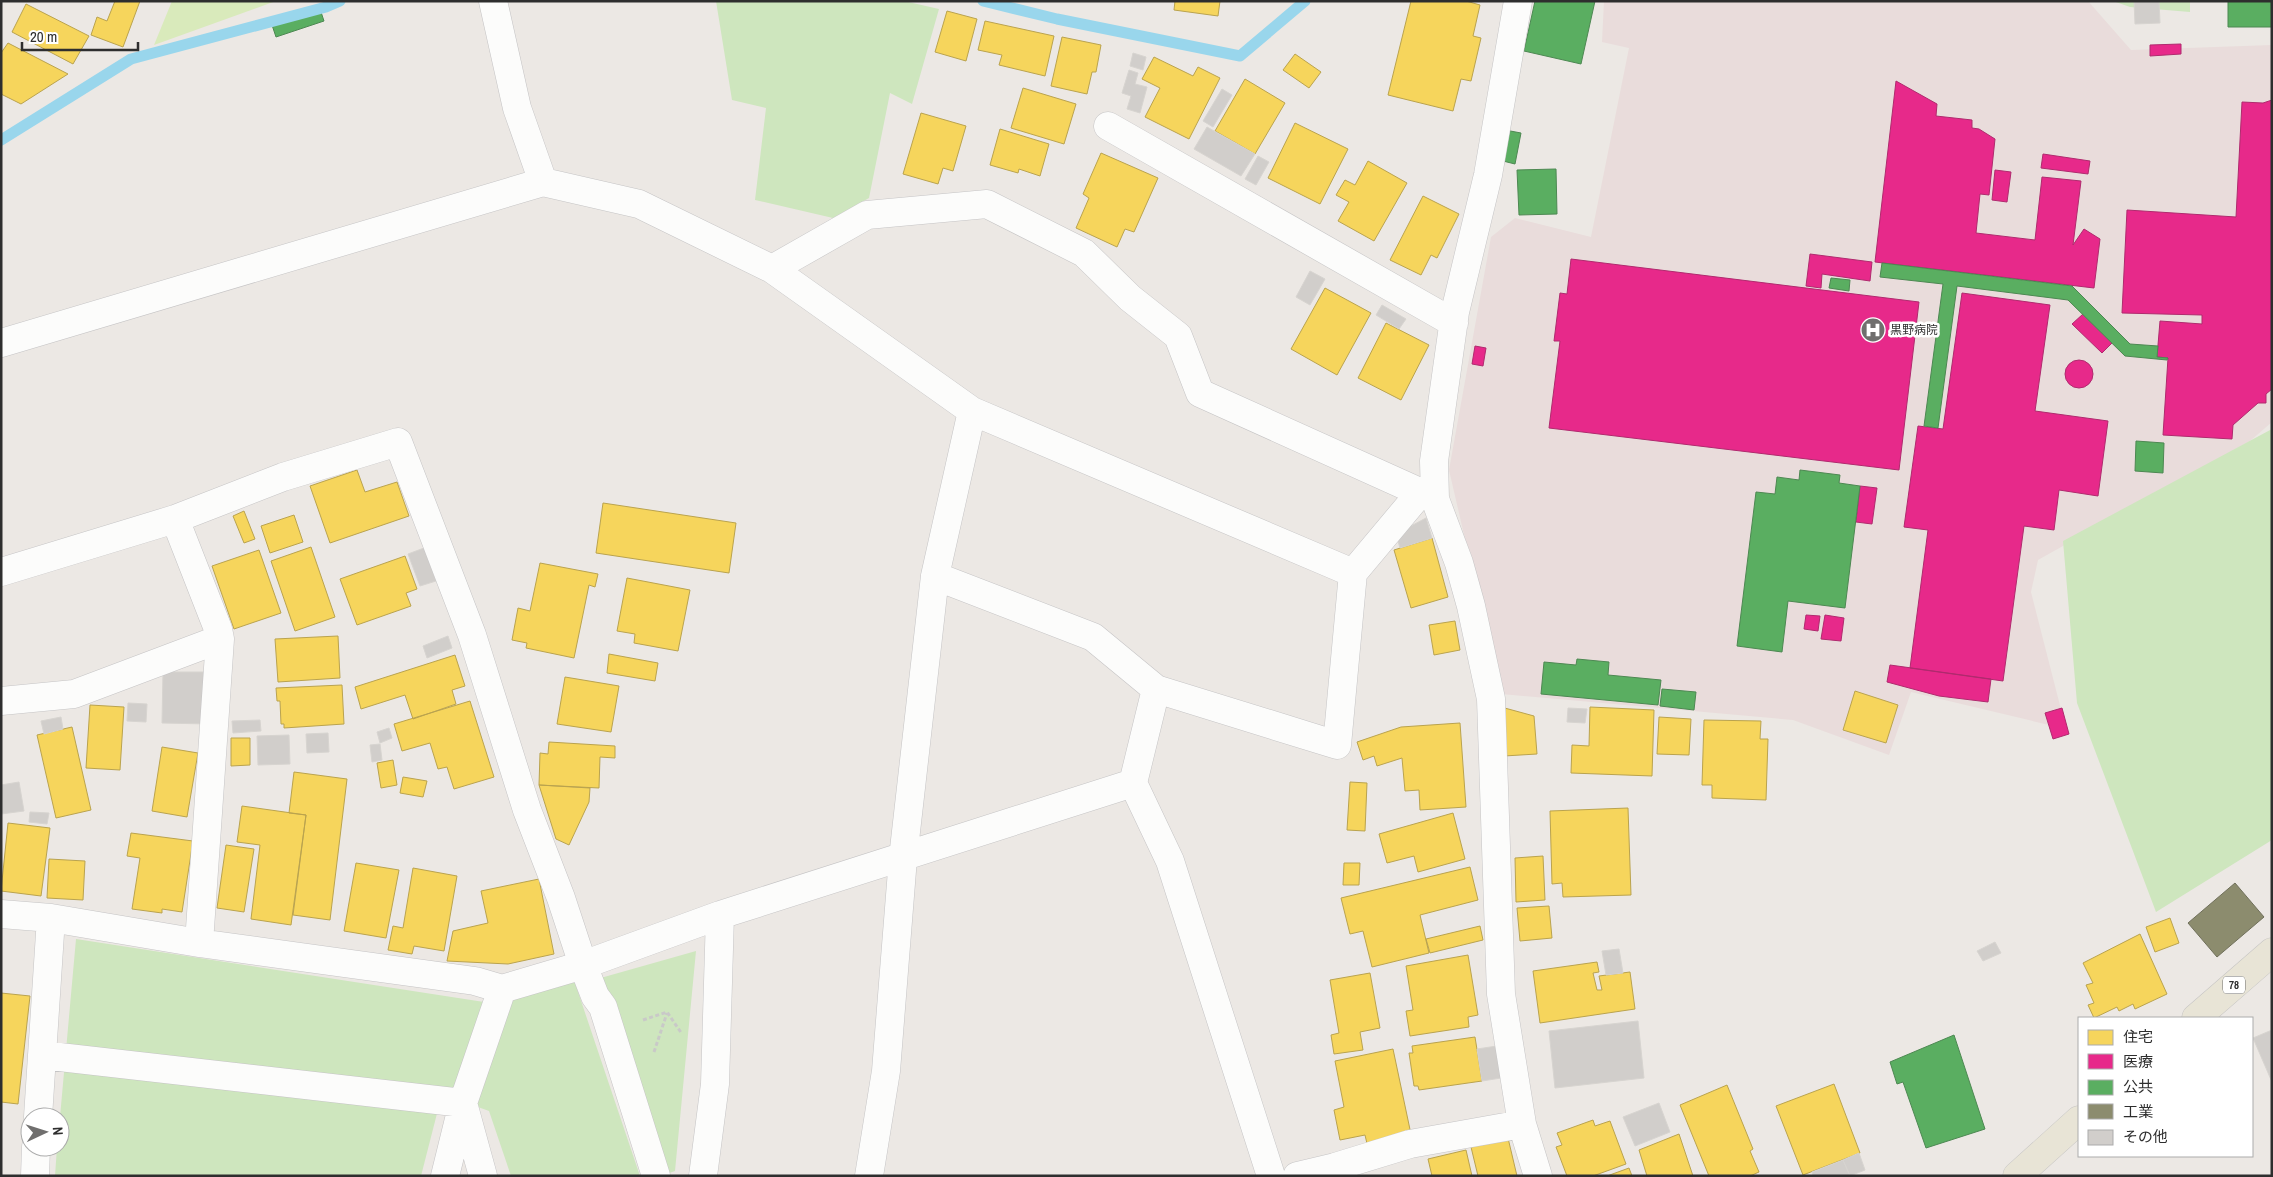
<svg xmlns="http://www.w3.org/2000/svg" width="2273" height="1177" font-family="'Archivo Narrow','Noto Sans JP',sans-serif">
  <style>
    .medical { fill: #e9dcdb }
    .green { fill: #cee6be }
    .pitch { fill: #d9eabb }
    .homes { fill: #f6d55c; stroke: #baa34e }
    .health { fill: #e7298a; stroke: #b02a6e }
    .public { fill: #5aae61; stroke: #4d8852 }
    .industry { fill: #8c8c6e; stroke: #70705b }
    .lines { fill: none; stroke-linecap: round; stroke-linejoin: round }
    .stream { stroke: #99d6ec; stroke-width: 11 }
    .building { fill: #d1cecb; stroke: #d7d4d0 }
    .minor-casing { stroke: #c5c4c5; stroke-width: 29 }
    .major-casing { stroke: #c6c5c4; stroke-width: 29 }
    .path { stroke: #c9c9c8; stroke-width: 3; stroke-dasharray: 4 2.5; stroke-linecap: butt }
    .minor { stroke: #fcfcfb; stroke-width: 28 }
    .major { stroke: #e8e4d6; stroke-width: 28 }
    .labels { text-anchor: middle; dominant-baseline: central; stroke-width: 5; stroke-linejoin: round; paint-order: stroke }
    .shield { fill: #fff; stroke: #6d6d6d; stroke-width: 1 }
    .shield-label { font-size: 11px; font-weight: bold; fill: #2e2e2e }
    .poi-label { font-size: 12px; fill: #2e2e2e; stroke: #fff; text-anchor: start }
  </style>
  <rect width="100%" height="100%" fill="#ece8e4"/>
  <path class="medical" d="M1604,1H2088L2131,50L2272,45V422L2250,441L2038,560L2031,592L2066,729L1911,692L1889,755L1793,720L1501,694L1449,470L1491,237L1515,218L1591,237L1629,48L1602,42Z"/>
  <path class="green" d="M716,1H904L939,9L912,104L890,93L869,198L833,218L755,200L766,108L732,100Z
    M2113,1H2190V12L2130,7Z
    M2272,429V840L2156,912L2077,703L2063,541Z
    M76,939L497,1004L574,980L640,1176H511L489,1111L442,1094L421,1176H55L57,1147H60V1117Z
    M696,951L675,1171L661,1176L597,979Z"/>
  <path class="pitch" d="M172,1H276L154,45Z"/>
  <path class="homes" d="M115,1H140L123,47L91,35L97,17L107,21Z
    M1175,1H1220L1218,16L1174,10Z
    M1411,1H1466L1480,5L1473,36L1481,38L1471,81L1461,79L1453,111L1388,95Z
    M26,4L89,36L73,64L12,32Z
    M947,11L977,19L966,61L935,52Z
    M985,21L1054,36L1045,76L999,65L1002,55L978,50Z
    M1062,37L1101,45L1096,72H1092L1087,94L1051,86Z
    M8,43L68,74L21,104L1,94V53Z
    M1295,54L1321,72L1309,88L1283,70Z
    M1154,57L1193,76L1198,67L1220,78L1189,139L1145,117L1160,88L1142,79Z
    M1245,79L1285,103L1255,154L1215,131Z
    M1023,88L1076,104L1064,144L1011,128Z
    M921,113L966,126L953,171L943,168L938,184L903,174Z
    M1295,123L1348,149L1320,204L1268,178Z
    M1000,129L1049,144L1040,176L1019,169L1018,173L990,165Z
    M1101,153L1158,178L1134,232L1125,229L1117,247L1076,228L1089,198L1083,194Z
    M1368,161L1407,183L1374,241L1338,221L1349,202L1336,195L1345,180L1355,185Z
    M1423,196L1459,214L1437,258L1431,255L1421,275L1390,260Z
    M1325,288L1371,313L1337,375L1291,349Z
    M1386,323L1429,345L1401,400L1358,378Z
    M357,470L365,492L397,482L409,516L330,543L310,486Z
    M603,503L736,523L729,573L596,553Z
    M244,511L255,539L244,543L233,516Z
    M294,515L303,542L270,553L261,526Z
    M1432,538L1448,597L1411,608L1394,550Z
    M311,547L335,617L295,631L271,561Z
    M259,550L281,613L234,629L212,566Z
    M405,556L417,589L406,593L411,606L357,625L340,579Z
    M540,563L598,574L595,587L589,585L574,658L526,648L527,643L512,640L518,608L530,611Z
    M627,578L690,590L678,651L634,643L635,634L617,631Z
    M1455,621L1460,650L1434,655L1429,625Z
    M338,636L340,678L278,682L275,639Z
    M609,654L658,663L655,681L607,673Z
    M455,655L465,686L452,690L456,704L413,719L405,695L361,709L355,687Z
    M565,677L619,686L611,732L557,724Z
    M342,685L344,724L284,728V724H281L280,701H277L276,688Z
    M1855,691L1898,705L1886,743L1843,730Z
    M470,701L494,777L454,789L447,767L438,769L430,743L402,751L394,724Z
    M90,705L124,707L120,770L86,768Z
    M1501,707L1534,716L1537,754L1504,756Z
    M1590,707L1654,710L1652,776L1571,773L1572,745L1589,746Z
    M1659,717L1691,719L1689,755L1657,754Z
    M1704,720L1761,721L1760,739H1768L1766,800L1712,798V785H1702Z
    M1460,723L1466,807L1420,810L1419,790L1405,791L1402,758L1377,766L1374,756L1363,760L1357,742L1401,727Z
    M72,727L91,810L56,818L37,735Z
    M231,738H250V765L231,766Z
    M549,742L615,746V758L600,757L599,788L539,785L540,753L548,754Z
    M162,747L198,753L187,817L152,811Z
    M393,760L397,785L381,788L377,763Z
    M294,772L347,779L330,920L293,915L306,815L289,813Z
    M403,777L427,781L423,797L400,793Z
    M1350,782L1367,783L1365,831L1347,830Z
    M539,785L590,788L589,802L569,845L556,839Z
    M242,806L306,815L291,925L251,919L260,845L237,842Z
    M1628,808L1631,895L1563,897L1562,883L1552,884L1550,811Z
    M1453,813L1465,859L1418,872L1414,856L1387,863L1379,834Z
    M8,823L50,828L41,896L1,891Z
    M131,833L193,841L182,912L162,909V913L132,909L140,858L127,856Z
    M226,845L254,849L244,912L217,908Z
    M1543,856L1545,900L1516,902L1515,858Z
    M49,859L85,861L83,900L47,898Z
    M356,863L399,870L386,938L344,931Z
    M1344,863H1360L1359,885H1343Z
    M1470,867L1478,900L1420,915L1429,953L1372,967L1363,931L1350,934L1341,898Z
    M413,868L457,876L444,951L414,946L412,954L388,950L393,926L403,928Z
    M539,879L554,954L508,964L447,961L453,931L488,923L481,891Z
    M1549,906L1552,938L1520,941L1517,908Z
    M2170,918L2179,943L2155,952L2146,927Z
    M1480,926L1483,940L1430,953L1426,939Z
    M2140,934L2167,994L2135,1009L2133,1004L2119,1011L2117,1007L2094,1018L2088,1005L2094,1003L2086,985L2093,983L2083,963Z
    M1468,955L1478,1015L1468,1017L1469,1027L1410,1036L1406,1011L1413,1010L1406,966Z
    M1597,962L1599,972L1593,973L1597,990H1602L1599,976L1630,972L1635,1009L1540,1023L1533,971Z
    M1370,973L1380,1028L1360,1032L1363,1050L1334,1054L1331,1035L1339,1033L1330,980Z
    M1,993L30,996L18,1104L1,1102Z
    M1475,1037L1482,1081L1419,1090L1418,1086H1414L1409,1053H1413L1412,1046Z
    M1393,1049L1412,1139L1368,1148L1365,1135L1340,1140L1334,1110L1344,1107L1335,1061Z
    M1834,1084L1860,1153L1803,1175L1776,1106Z
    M1727,1085L1753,1149L1750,1151L1759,1172L1750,1176H1709L1680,1105Z
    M1593,1120L1595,1126L1610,1121L1626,1164L1593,1176H1567L1556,1147L1562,1145L1557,1133Z
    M1679,1134L1693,1176H1647L1639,1150Z
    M1508,1138L1517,1176H1478L1471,1147Z
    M1466,1150L1472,1176H1432L1428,1159Z
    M1629,1168L1632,1176H1607Z"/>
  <path class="health" d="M2181,44V54L2150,56V45Z
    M1896,81L1937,104L1936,116L1972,120V128L1979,129L1995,139L1989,195L1980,194L1976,233L2035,240L2042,177L2081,181L2073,245L2084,229L2100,239L2094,288L1875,262Z
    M2272,100V389L2266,394V403H2258L2233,425L2232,439L2163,435L2168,358L2157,357L2160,321L2202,324V315L2122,313L2127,210L2236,217L2242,102L2263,103Z
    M2043,154L2090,161L2088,174L2041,168Z
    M1995,170L2011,172L2007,202L1992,200Z
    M1810,254L1872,262L1870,281L1822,274L1821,288L1806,286Z
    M1571,259L1919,302L1899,470L1549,428L1560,341H1554L1560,293L1567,294Z
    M1962,293L2050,305L2035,411L2108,421L2098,496L2059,490L2054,530L2024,526L2003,681L1910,668L1928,530L1904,527L1918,426L1943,429Z
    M2083,314L2112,343L2102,353L2072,324Z
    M1475,346L1486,348L1483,366L1472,364Z
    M2065 374a14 14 0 1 1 28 0a14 14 0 1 1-28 0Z
    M1860,486L1877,488L1872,524L1856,522Z
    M1806,615L1820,616L1818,631L1804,629Z
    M1825,615L1844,618L1841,641L1821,639Z
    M1890,665L1991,679L1988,702L1939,696L1887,682Z
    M2062,708L2069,734L2053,739L2045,713Z"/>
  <path class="public" d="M1535,1H1595L1581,64L1524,51Z
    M2228,1H2271L2272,27H2228Z
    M320,9L324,21L276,37L272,25Z
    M1505,130L1521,133L1515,164L1499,160Z
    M1556,169L1557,214L1519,215L1517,170Z
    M1882,263L2072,286L2130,344L2158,346L2157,357L2168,358L2167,360L2125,356L2068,300L1957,286L1938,428L1924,426L1943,284L1880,277Z
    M1831,278L1850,280L1849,291L1829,288Z
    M2136,441L2164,443L2163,473L2135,471Z
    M1800,470L1840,475L1839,483L1860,486L1845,608L1788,601L1782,652L1737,646L1756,492L1775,494L1777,477L1799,480Z
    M1577,659L1609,662L1608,675L1661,680L1658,705L1541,694L1544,662L1576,665Z
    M1662,689L1696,692L1694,710L1660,706Z
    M1954,1035L1985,1129L1926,1148L1903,1082L1897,1084L1890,1062Z"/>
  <path class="industry" d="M2235,883L2264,917L2217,957L2188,923Z"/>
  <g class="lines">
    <path class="stream" d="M983,1L1057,19L1240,56L1305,1
      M1,140L131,59L326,7L340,1"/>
  </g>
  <path class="building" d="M2134,1H2159L2160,23L2135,24Z
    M1133,53L1146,57L1143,70L1130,66Z
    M1129,70L1138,73L1135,84L1147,87L1140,113L1127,109L1131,96L1122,93Z
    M1222,89L1232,95L1213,127L1203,121Z
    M1207,127L1255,154L1241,176L1194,149Z
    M1258,156L1269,162L1256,185L1245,179Z
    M1310,271L1325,279L1310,305L1296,297Z
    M1382,305L1406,319L1399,329L1376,315Z
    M1426,518L1432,538L1400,548L1396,534Z
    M424,548L436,581L420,586L408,554Z
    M448,636L452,648L427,658L423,646Z
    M163,672H209V724L162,723Z
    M128,703L147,704L146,722L127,721Z
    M1568,708L1587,709L1585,723L1567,722Z
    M61,717L63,729L44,734L41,721Z
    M260,720L261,731L233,733L232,721Z
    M389,728L392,738L380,743L377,732Z
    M328,733L329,752L307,753L306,734Z
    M289,735L290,764L258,765L257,736Z
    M380,744L382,760L372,762L370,745Z
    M19,782L24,811L1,814V785Z
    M30,812L49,813L47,824L29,822Z
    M1995,942L2001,953L1983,961L1977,951Z
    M1619,949L1623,973L1606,975L1602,951Z
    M1638,1021L1644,1078L1555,1088L1549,1031Z
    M2272,1030V1082L2253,1038Z
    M1497,1046L1501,1078L1482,1081L1477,1049Z
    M1659,1103L1670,1132L1635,1146L1623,1117Z
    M1859,1153L1865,1170L1850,1176L1843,1160Z
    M1843,1160L1850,1176H1813L1812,1172Z"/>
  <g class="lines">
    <defs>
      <path id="minor" d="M493,1L517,108L543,182
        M1518,1L1488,175L1455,312L1434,461L1435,499L1459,563L1471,606L1491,699L1501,994L1522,1124L1538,1176
        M1108,126L1454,323
        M772,269L867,215L987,204L1084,253L1130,298L1178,336L1200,393L1435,499
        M1,343L543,182L639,204L772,269L972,411L1353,573
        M175,519L218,629L220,639L199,943
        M1,572L175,519L283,477L398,442L472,635L527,810L561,898L583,965L595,996L603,1007L656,1176
        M935,576L1093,637L1156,689L1337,745L1353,573L1420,493
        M1156,689L1133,783L1170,861L1271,1176
        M1,701L74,694L220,639
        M1,914L51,918L199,943L475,981L502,989L583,965L720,915
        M42,1055L463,1103L483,1176
        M38,1117L51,918
        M35,1176L36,1147
        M445,1176L463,1103L502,989
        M703,1176L715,1084L720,915L1133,783
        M869,1176L886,1071L903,858L935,576L972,411
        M1297,1176L1335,1167L1410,1144L1522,1124"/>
      <path id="major" d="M2196,1018L2272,952
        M2017,1176L2079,1120"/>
    </defs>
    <use href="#minor" class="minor-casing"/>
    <use href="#major" class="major-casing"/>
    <path class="path" d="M643,1020L667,1012L682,1034
      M654,1052L667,1013"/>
    <use href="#minor" class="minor"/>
    <use href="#major" class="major"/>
  </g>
  <defs>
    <symbol id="hospital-disc" viewBox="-11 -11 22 22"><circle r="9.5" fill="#706f6e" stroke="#fff"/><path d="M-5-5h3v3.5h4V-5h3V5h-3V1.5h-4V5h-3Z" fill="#fff"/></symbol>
  </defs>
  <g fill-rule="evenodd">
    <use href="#hospital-disc" x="1859" y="316" width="28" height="28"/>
  </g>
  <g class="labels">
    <rect class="shield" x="2223" y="976.5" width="22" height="17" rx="4"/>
    <g class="shield-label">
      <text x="2234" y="985">78</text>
    </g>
    <g class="poi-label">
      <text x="1890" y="330">黒野病院</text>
    </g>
  </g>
  <rect width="2273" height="1177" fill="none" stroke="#2e2e2e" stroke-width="5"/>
  <rect x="2078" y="1017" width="175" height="140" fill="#ffffff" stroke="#ababab"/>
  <rect x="2088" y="1030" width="25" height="15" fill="#f6d55c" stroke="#ababab"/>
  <text x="2123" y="1042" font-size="15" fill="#2e2e2e">住宅</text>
  <rect x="2088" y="1054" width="25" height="15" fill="#e7298a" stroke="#ababab"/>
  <text x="2123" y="1067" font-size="15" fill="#2e2e2e">医療</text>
  <rect x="2088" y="1080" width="25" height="15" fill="#5aae61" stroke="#ababab"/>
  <text x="2123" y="1092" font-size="15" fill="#2e2e2e">公共</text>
  <rect x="2088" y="1104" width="25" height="15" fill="#8c8c6e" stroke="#ababab"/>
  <text x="2123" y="1117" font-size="15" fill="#2e2e2e">工業</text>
  <rect x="2088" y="1130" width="25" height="15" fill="#d1cecb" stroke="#ababab"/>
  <text x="2123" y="1142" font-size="15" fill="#2e2e2e">その他</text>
  <g transform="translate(45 1132) rotate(86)"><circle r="24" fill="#ffffff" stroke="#ababab"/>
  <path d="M0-4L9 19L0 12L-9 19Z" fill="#706f6e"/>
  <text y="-8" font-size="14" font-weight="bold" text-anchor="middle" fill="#2e2e2e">N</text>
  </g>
  <path d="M22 42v8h116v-8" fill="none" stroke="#2e2e2e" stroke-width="2.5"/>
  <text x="30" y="42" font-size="15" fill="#2e2e2e" stroke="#ffffff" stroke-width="4" paint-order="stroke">20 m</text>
</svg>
